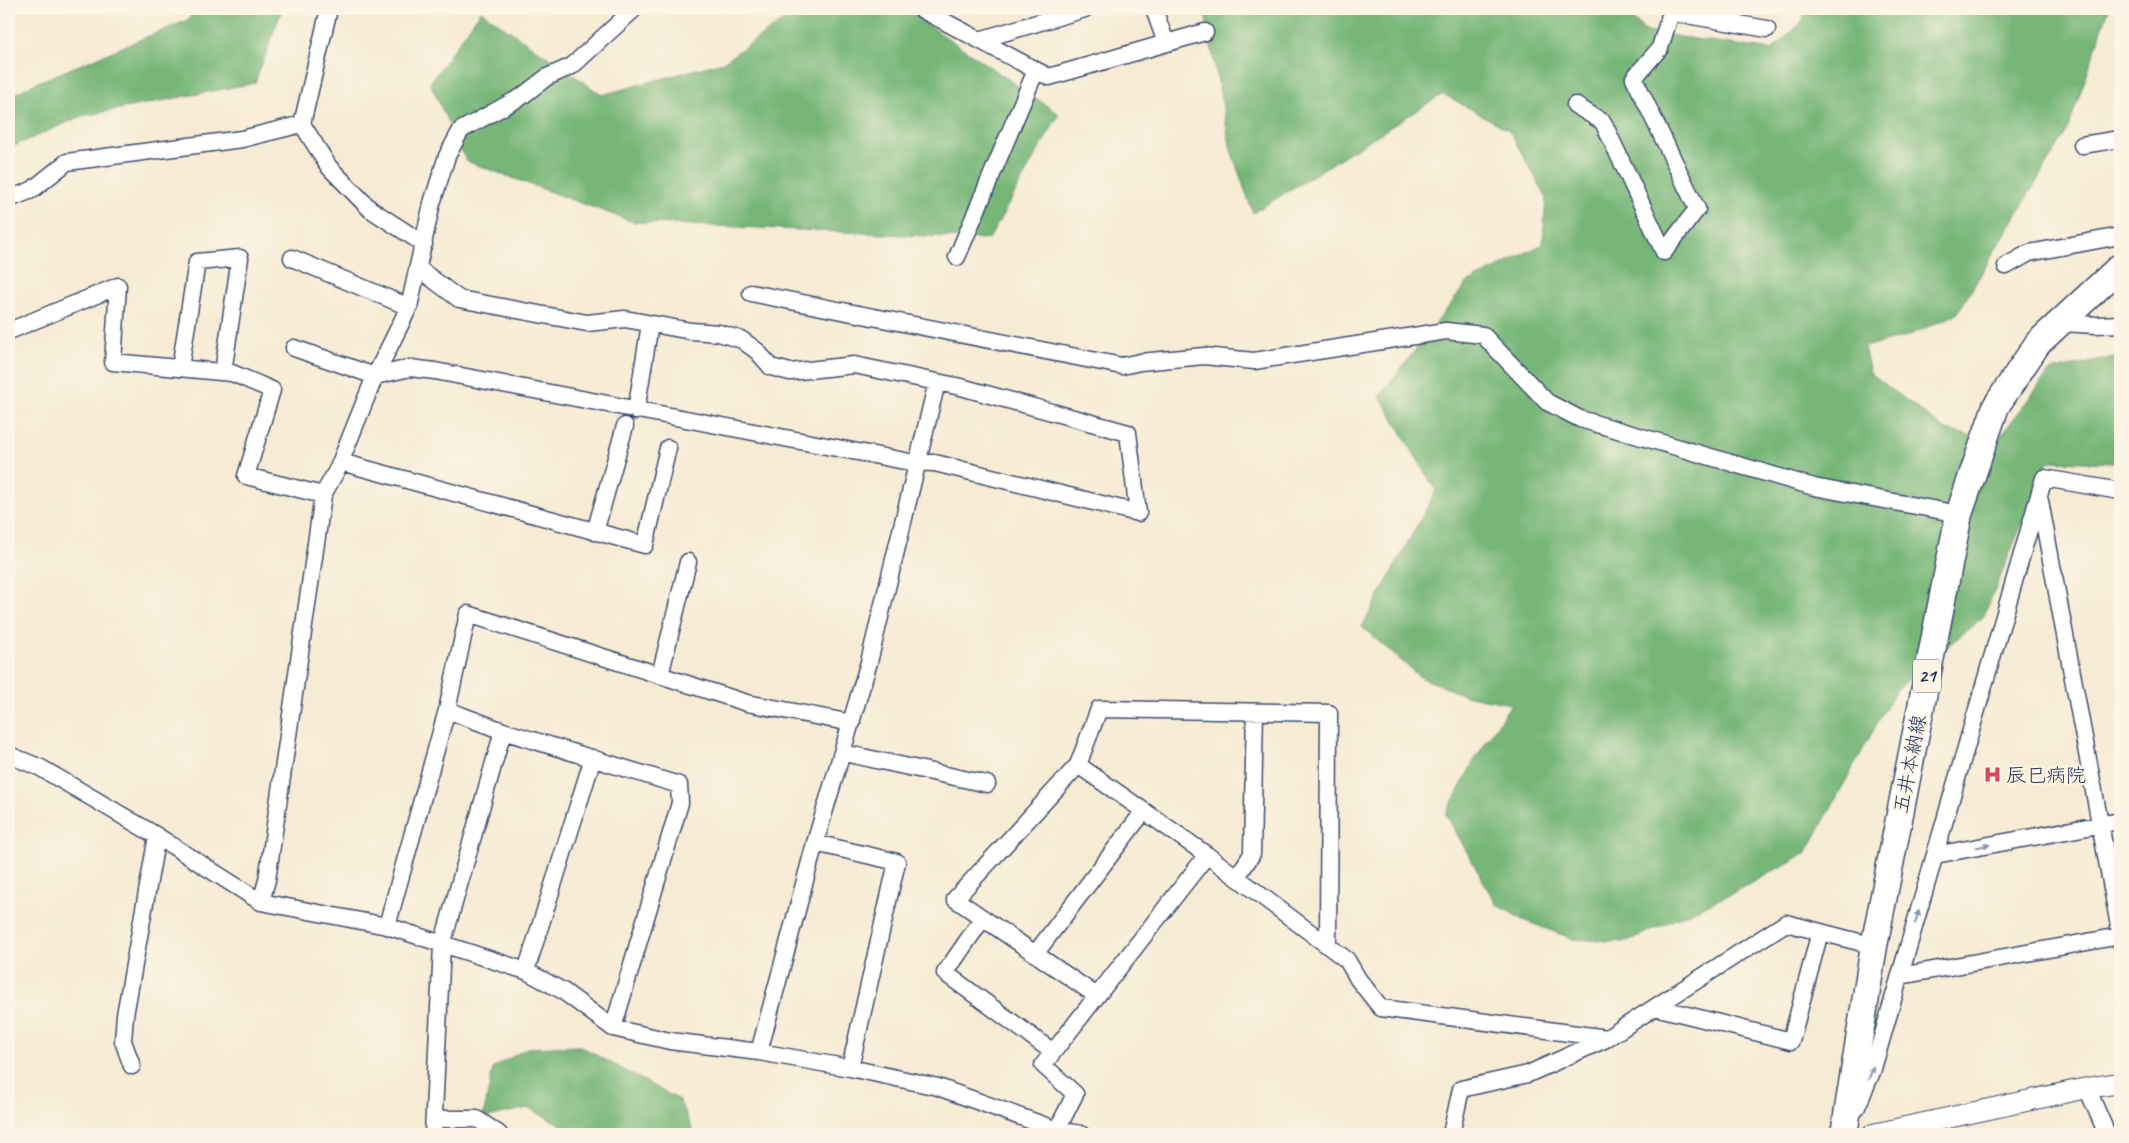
<svg xmlns="http://www.w3.org/2000/svg" width="2129" height="1143" font-family="Caveat,'Klee One',sans-serif">
  <style>
    .forest { fill: #76b677; stroke: #48726a }
    .lines { fill: none; stroke-linecap: round; stroke-linejoin: round }
    .minor-casing { stroke: #3c4b70; stroke-width: 19 }
    .tertiary-casing { stroke: #3c4b70; stroke-width: 22 }
    .primary-casing { stroke: #3c4b70; stroke-width: 29 }
    .minor { stroke: #fff; stroke-width: 16 }
    .tertiary { stroke: #fff; stroke-width: 20 }
    .primary { stroke: #fff; stroke-width: 26 }
    .oneway { fill: #8d97ae }
    .labels { text-anchor: middle; dominant-baseline: central; stroke-width: 4.5; stroke-linejoin: round; paint-order: stroke }
    .shield { fill: #fcf5e5; stroke: #5e6a86; stroke-width: 1 }
    .shield-label { font-size: 19px; font-weight: bold; fill: #1b2f5e }
    .street-label { font-size: 20px; fill: #1b2f5e; stroke: #fcf5e5 }
    .poi-label { font-size: 20px; fill: #1b2f5e; stroke: #fcf5e5; text-anchor: start }
  </style>
  <rect width="100%" height="100%" fill="#fcf5e5"/>
  <filter id="ink" filterUnits="userSpaceOnUse"><feTurbulence type="fractalNoise" baseFrequency=".02" numOctaves="2"/><feDisplacementMap in="SourceGraphic" scale="10" xChannelSelector="R" yChannelSelector="G"/><feConvolveMatrix kernelMatrix="1 2 1 2 8 2 1 2 1" color-interpolation-filters="sRGB"/></filter>
  <filter id="wash" filterUnits="userSpaceOnUse"><feTurbulence type="fractalNoise" baseFrequency=".0096" numOctaves="4" result="noise"/><feDisplacementMap in="SourceGraphic" scale="20" xChannelSelector="R" yChannelSelector="G"/><feGaussianBlur stdDeviation="1.12" result="paint"/><feColorMatrix in="noise" values="0 0 0 0 0 0 0 0 0 0 0 0 0 0 0 0 0 1.4 0 .05"/><feComposite in="paint" operator="in"/></filter>
  <g filter="url(#wash)">
    <rect width="100%" height="100%" fill="#f6ebd3"/>
    <path class="forest" d="M192,9H282L255,83L82,116L9,148V97L36,83L190,19Z
      M801,9H905L1059,114L989,239L633,222L466,161L430,83L481,11L602,95L723,62Z
      M1204,9H1623L1646,32L1772,50L1803,21L1804,9H2109L2068,129L1957,314L1907,336L1864,347L1870,373L1946,430L1996,442L2050,371L2120,356V463L2048,461L1984,616L1895,691L1806,853L1735,892L1625,942L1573,939L1523,920L1496,904L1446,814L1474,761L1511,704L1464,695L1420,677L1362,627L1436,491L1380,396L1467,283L1543,244L1546,197L1509,130L1443,94L1253,213L1231,150Z
      M580,1046L679,1100L695,1134H579L528,1108L483,1118L493,1068L527,1048Z"/>
  </g>
  <g filter="url(#ink)">
    <g class="lines">
      <defs>
        <path id="minor" d="M329,9L302,124L329,167L370,209L424,244
          M921,9L1045,75
          M1154,9L1166,43
          M1670,12L1767,29
          M979,40L1085,9
          M1049,77L1205,32
          M1575,105L1603,122L1664,252L1697,209L1634,78L1660,48L1672,9
          M2082,145L2120,139
          M9,199L32,190L67,162L242,139L302,124
          M957,257L1036,70
          M292,258L409,307
          M2006,266L2029,253L2120,236
          M751,293L1122,366L1140,362L1204,356L1254,361L1446,331L1483,335L1547,402L1580,419L1814,487L1959,514
          M2062,323L2096,325L2120,324
          M9,331L118,286L113,362L232,373L272,390L246,476L323,495
          M294,348L375,376L410,368L435,371L910,462L935,463L1138,513L1128,433L961,387L854,365L790,372L771,367L757,351L742,340L719,333L691,331L625,319L587,323L459,299L419,269
          M180,368L197,262L240,258L223,372
          M636,411L650,324
          M341,462L645,545L668,448
          M2040,501L2120,931
          M595,532L625,426
          M660,675L688,562
          M447,710L503,731L679,785L680,803L613,1028
          M844,753L987,784
          M9,755L41,768L157,836L261,902L387,926L526,971L563,991L613,1028L670,1041L759,1052L850,1068L938,1087L1057,1130L1081,1134
          M1078,765L1207,855L1347,960L1358,979L1381,1008L1607,1038L1786,923L1874,946
          M815,843L897,862L850,1068
          M1935,855L2120,821
          M1237,877L1252,854L1255,712
          M261,902L267,880L323,495L338,468L375,376L409,307L432,203L447,156L461,130L521,97L547,77L572,66L634,9
          M983,918L945,973L1053,1052
          M387,926L447,710L468,614L747,703L852,723
          M1035,954L1144,811
          M526,971L593,758
          M1900,976L2120,936
          M1097,996L955,899L1078,765L1099,709L1329,713L1328,945
          M1655,1007L1791,1041L1820,932
          M759,1052L815,843L869,662L937,382
          M132,1066L123,1041L125,1015L157,836
          M2087,1088L2107,1134
          M1856,1109L1872,1072L2044,478L2120,491
          M435,1119H477L499,1134
          M433,1134L442,945L503,731
          M1050,1134L1057,1130L1075,1094L1043,1065L1207,855
          M1451,1134L1461,1089L1528,1074L1606,1039"/>
        <path id="tertiary" d="M1873,1134L2087,1088L2120,1083"/>
        <path id="primary" d="M1844,1134L1874,946L1959,514L1996,406L2038,343L2120,267"/>
      </defs>
      <use href="#minor" class="minor-casing"/>
      <use href="#tertiary" class="tertiary-casing"/>
      <use href="#primary" class="primary-casing"/>
      <use href="#minor" class="minor"/>
      <use href="#tertiary" class="tertiary"/>
      <use href="#primary" class="primary"/>
    </g>
    <defs><path id="oneway-solid" d="M-6-.8H1V-3.2L6.5 0L1 3.2V.8H-6Z" transform="scale(1.25)"/></defs>
    <g class="oneway">
      <use href="#oneway-solid" transform="translate(1983 846) rotate(-11)"/>
      <use href="#oneway-solid" transform="translate(1917 917) rotate(-74)"/>
      <use href="#oneway-solid" transform="translate(1871 1073) rotate(-70)"/>
    </g>
  </g>
  <defs>
    <symbol id="hospital-bare" viewBox="-9 -9 18 18"><path d="M-5-5h3v3.5h4V-5h3V5h-3V1.5h-4V5h-3Z" fill="#d1495b" stroke="#fcf5e5" stroke-width="2.5" paint-order="stroke"/></symbol>
  </defs>
  <g fill-rule="evenodd">
    <use href="#hospital-bare" x="1980" y="762" width="25" height="25"/>
  </g>
  <g class="labels">
    <rect class="shield" x="1913" y="659.5" width="28" height="33" rx="4"/>
    <g class="shield-label">
      <text x="1927" y="676">21</text>
    </g>
    <g class="street-label">
      <text transform="translate(1910 764) rotate(-79)">五井本納線</text>
    </g>
    <g class="poi-label">
      <text x="2006" y="775">辰巳病院</text>
    </g>
  </g>
  <rect width="2129" height="1143" fill="none" stroke="#fcf5e5" stroke-width="30"/>
</svg>
